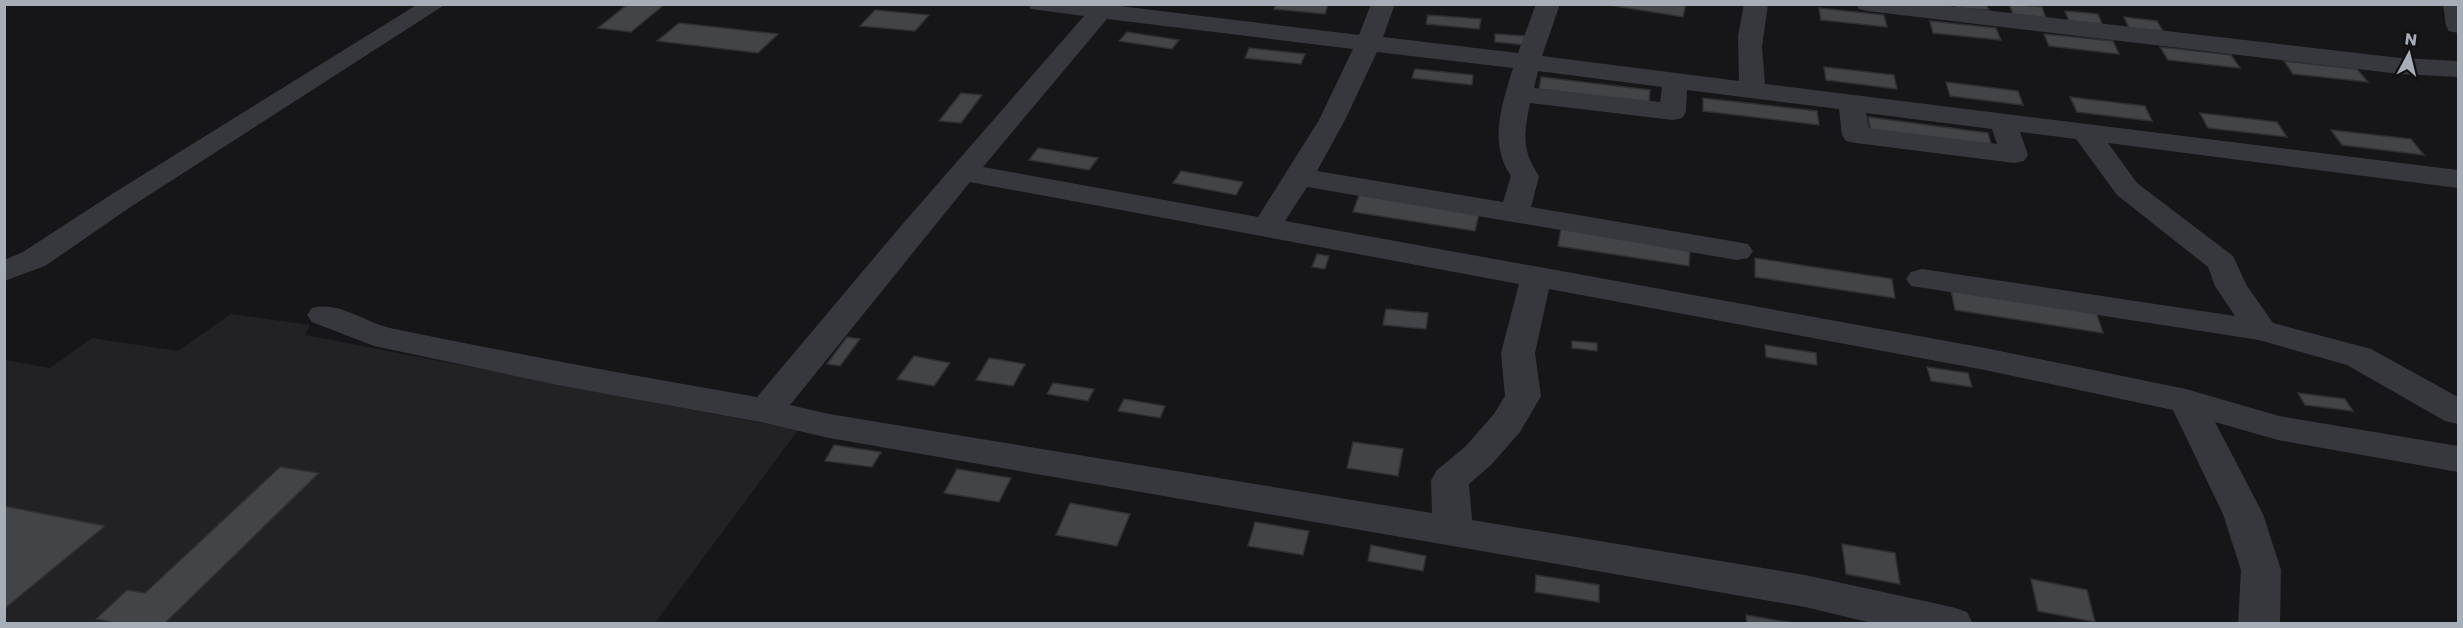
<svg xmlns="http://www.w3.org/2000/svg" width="2463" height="628" font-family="Poppins,sans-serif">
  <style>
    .built { fill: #222225 }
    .building { fill: #424448; stroke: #303034; stroke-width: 1.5 }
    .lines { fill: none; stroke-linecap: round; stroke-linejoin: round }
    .minor { fill: #37383d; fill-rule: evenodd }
  </style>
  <rect width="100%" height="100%" fill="#161618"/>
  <path class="built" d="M231,314L310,325L305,335L798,430L655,623H5L4,360L50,368L92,338L178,351Z"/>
  <path class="building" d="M628,4H665L631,32L598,28Z
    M1276,4H1323L1328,5L1325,14L1274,9Z
    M1603,4H1686L1683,17Z
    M1954,4H1986L1989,10L1955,8Z
    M2009,4L2042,7L2046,18L2013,14Z
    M1819,8L1884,15L1887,27L1821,20Z
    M875,10L929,15L915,31L860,26Z
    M2065,11L2098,14L2102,24L2069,21Z
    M1428,15L1481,19L1479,29L1426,24Z
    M2124,17L2157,21L2163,31L2129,28Z
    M1930,21L1996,28L2001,40L1933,33Z
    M679,23L778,34L758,53L657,41Z
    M1127,32L1179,40L1172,49L1119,41Z
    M1495,34L1526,36V45L1495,42Z
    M2044,34L2113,41L2119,54L2049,46Z
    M2160,47L2231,55L2240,68L2168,60Z
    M1249,48L1305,54L1301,64L1245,58Z
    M2284,61L2357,69L2368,82L2293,74Z
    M1824,67L1894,75L1897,89L1826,80Z
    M1415,69L1473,75L1472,85L1412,78Z
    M1541,77L1650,90L1649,103L1539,89Z
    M1946,82L2018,91L2023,105L1950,96Z
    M961,93L982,95L961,123L939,121Z
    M2070,97L2145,106L2152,121L2077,112Z
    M1703,98L1817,111L1819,125L1703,111Z
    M2200,113L2277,122L2287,137L2208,128Z
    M1868,117L1988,133L1992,147L1871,131Z
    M2331,130L2411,139L2424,155L2342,145Z
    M1038,148L1098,158L1089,170L1029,160Z
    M1181,171L1243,182L1236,195L1173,183Z
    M1359,195L1479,214L1475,231L1353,212Z
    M1561,228L1690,247L1689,266L1558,246Z
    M1317,254L1329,256L1325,269L1312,267Z
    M1755,258L1892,279L1895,298L1755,277Z
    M1951,290L2096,312L2103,333L1955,310Z
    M1386,309L1428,313L1426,329L1383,325Z
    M847,337L860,339L840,366L827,364Z
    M1572,341L1597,343V351L1572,348Z
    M1765,345L1816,353L1817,365L1766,357Z
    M914,356L950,363L934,386L897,379Z
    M989,358L1025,364L1013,386L976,380Z
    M1927,367L1968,373L1972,387L1931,381Z
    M1053,383L1094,389L1088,401L1047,394Z
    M2298,393L2345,399L2353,411L2305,405Z
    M1124,399L1165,406L1160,418L1118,411Z
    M1353,442L1403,449L1398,476L1347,468Z
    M834,445L881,452L872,467L825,461Z
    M280,467L319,473L164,624H121L96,619L127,590L145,593Z
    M957,469L1011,478L999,502L944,493Z
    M1070,503L1130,514L1117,546L1056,535Z
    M4,506L105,526L4,609Z
    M1255,522L1309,531L1303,555L1248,546Z
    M1842,544L1895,553L1900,584L1846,574Z
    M1371,545L1426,556L1423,571L1368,561Z
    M1536,575L1599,585V602L1535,592Z
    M2031,579L2087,590L2095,622L2038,611Z
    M1746,615L1798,624H1747Z"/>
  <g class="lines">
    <path class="minor" d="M418,4H446L132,206L45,266L4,281V260L23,252L112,194Z
      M1028,4H1103L1359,35L1371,4H1395L1383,37L1518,53L1536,4H1560L1542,56L1739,81L1738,36L1744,4H1768L1762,47L1765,84L2458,170V188L2108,143L2137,183L2233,256L2247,286L2273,323L2371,349L2458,397V424L2445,421L2347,365L2259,340L1911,286L1906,279L1911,272L1922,269L2235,316L2215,286L2208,267L2117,195L2076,139L2020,132L2028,155L2024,161L2014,163L1856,143L1846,141L1842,135L1839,109L1687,90L1686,112L1682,118L1673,120L1530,103C1524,134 1521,149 1539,176L1531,207L1737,242L1748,244L1753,251L1748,258L1737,260L1307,187L1285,221L1985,348L2186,389L2279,416L2458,446V472L2278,440L2215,422L2263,514L2281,570L2280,624H2238L2241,570L2223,514L2173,410L1985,370L1549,289L1535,353L1541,396L1520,432L1491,465L1469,484L1472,520L1805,575L1952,607L1967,612L1973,624H1876L1805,607L829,438L765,423L558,385L374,346L312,322L307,315L312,308C339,301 364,322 390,328C512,353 634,376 757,397L900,227L1084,16L1031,9ZM1107,19L1353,49L1319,120L1258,217L983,167ZM1377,52L1513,68C1502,104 1488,143 1511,176L1503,202L1317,171L1345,120ZM1538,71L1662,87L1660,102L1534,88ZM1866,113L1992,129L1997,144L1869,128ZM970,182L1519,284L1501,353L1505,396L1494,414L1465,447L1437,470L1431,480L1432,513L829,414L790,405Z
      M1856,4H1932L2400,58L2458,61V77L2400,74L1867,11L1859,9Z
      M2443,4H2458V33L2449,31L2446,26Z"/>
  </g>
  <rect width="2463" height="628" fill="none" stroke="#a8aeb8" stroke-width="12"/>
  <g transform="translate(2409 54) rotate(7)" stroke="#111113" stroke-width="4.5" paint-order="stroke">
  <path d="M0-4.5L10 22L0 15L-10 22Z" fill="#a8aeb8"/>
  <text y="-9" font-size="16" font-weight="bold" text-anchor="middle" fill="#a8aeb8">N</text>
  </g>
</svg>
